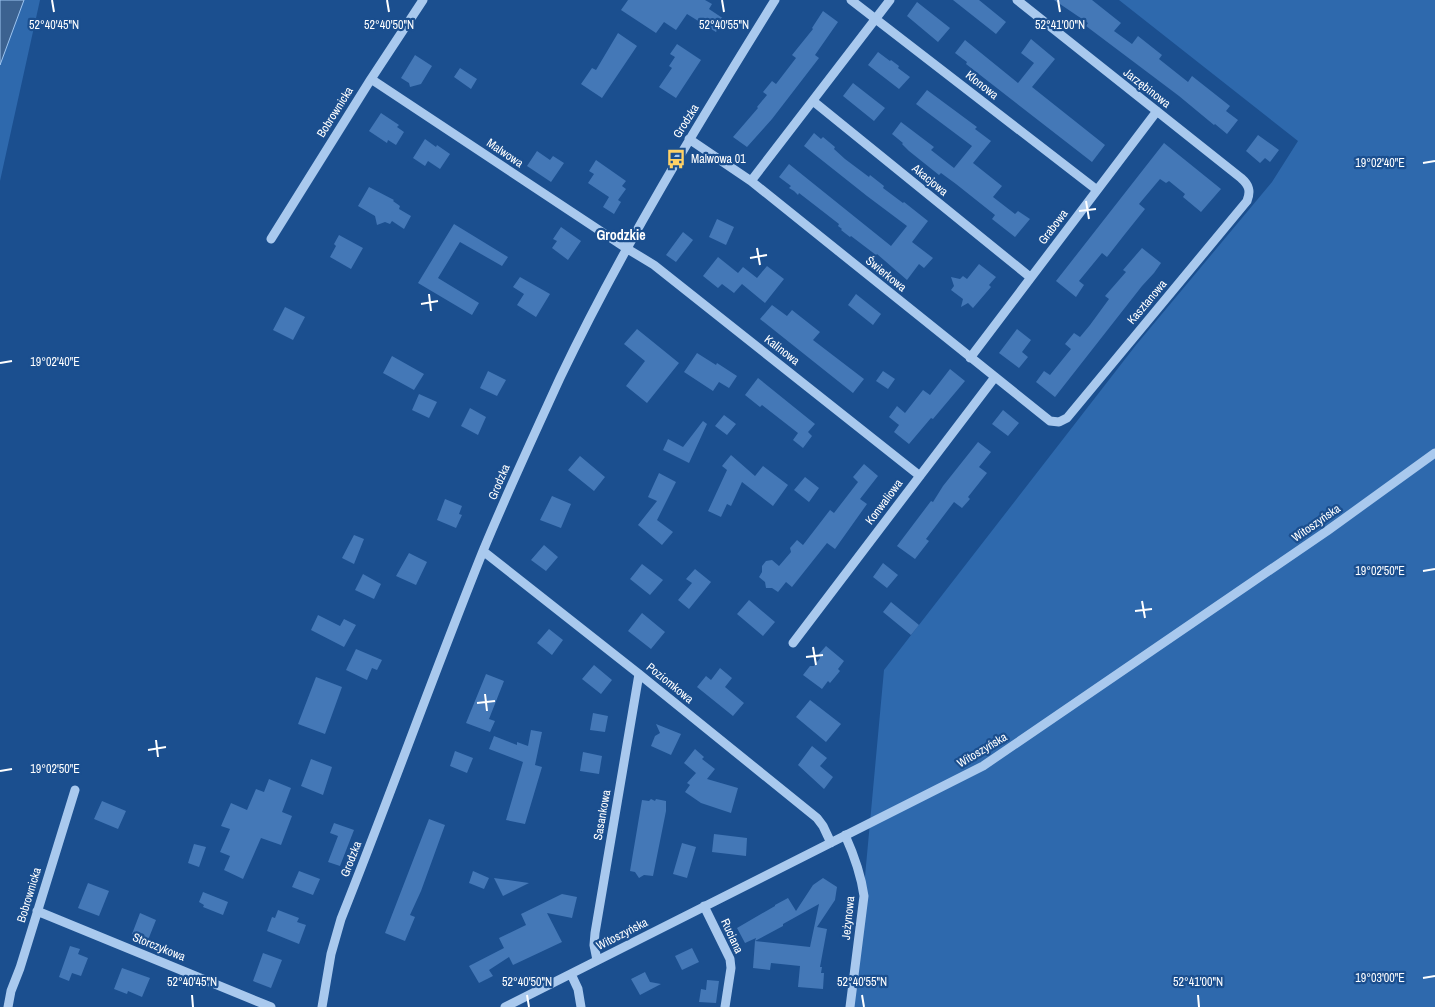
<svg xmlns="http://www.w3.org/2000/svg" width="1435" height="1007" font-family="'Archivo Narrow',sans-serif">
  <style>
    .green { fill: #2e69ad }
    .water { fill: #3c6290; stroke: #9cc4f0 }
    .building { fill: #4478b7 }
    .lines { fill: none; stroke-linecap: round; stroke-linejoin: round }
    .minor { stroke: #a9c9ee; stroke-width: 9 }
    .ticks { fill: none; stroke: #fff; stroke-width: 2 }
    .labels { text-anchor: middle; dominant-baseline: central; stroke-width: 4.5; stroke-linejoin: round; paint-order: stroke }
    .street-label { font-size: 12px; fill: #fff; stroke: #1b4f8f }
    .poi-label { font-size: 12px; fill: #fff; stroke: #1b4f8f; text-anchor: start }
    .neighbourhood-label { font-size: 14px; font-weight: bold; fill: #fff; stroke: #1b4f8f }
    .ticks-label { font-size: 12px; text-anchor: middle; fill: #fff; stroke: #1b4f8f; stroke-width: 4.5; stroke-linejoin: round; paint-order: stroke }
  </style>
  <rect width="100%" height="100%" fill="#1b4f8f"/>
  <path class="green" d="M0,0H40L0,181Z
    M1119,0H1435V1007H853L884,670L1136,345L1272,182L1298,141Z"/>
  <path class="water" d="M0,0H24L0,65Z"/>
  <path class="building" d="M628,0H705L712,4L709,9L724,19L716,32L687,14L676,30L664,22L656,33L621,10Z
    M953,0H979L1006,22L996,34Z
    M1054,0H1092L1121,23L1114,31L1132,44L1138,36L1162,55L1159,59L1188,82L1192,76L1230,106L1226,111L1238,120L1227,134L1215,124L1214,125L1179,96L1086,26L1088,23Z
    M917,2L950,28L938,42L907,16Z
    M823,11L838,22L815,55L819,58L772,119L747,147L733,137L758,108L757,107L767,95L763,92L772,81L776,84L796,58L792,55L813,29L812,28Z
    M618,33L637,46L602,98L581,84L592,68L596,70Z
    M1031,39L1055,59L1032,87L1105,145L1092,162L966,64L967,62L955,53L965,40L1018,83L1034,63L1021,53Z
    M677,44L701,60L676,98L659,87L672,68L669,66L675,57L670,54Z
    M878,52L890,61L891,60L899,66L898,68L910,77L899,89L868,65Z
    M415,55L432,66L421,84L410,87L409,83L401,78Z
    M460,68L477,79L471,89L454,77Z
    M853,83L885,108L874,121L843,96Z
    M927,90L977,127L975,129L991,141L973,163L1002,186L993,197L1015,214L1018,211L1030,219L1015,237L992,219L995,215L956,184L941,173L939,175L909,151L902,144L903,143L892,134L901,122L934,147L931,150L954,168L972,146L916,104Z
    M381,113L399,125L397,127L404,132L396,145L388,140L387,143L369,131Z
    M814,133L821,139L823,137L835,147L834,149L845,159L869,177L870,175L884,186L883,188L903,203L904,202L928,221L912,242L933,258L924,268L919,264L907,280L877,254L876,255L851,236L850,237L841,230L842,229L838,226L839,224L799,193L798,195L794,191L789,188L791,186L779,177L789,164L891,246L907,226L867,196L804,146Z
    M1258,135L1279,150L1270,162L1265,158L1260,163L1246,151Z
    M425,139L436,147L437,145L450,154L440,169L428,161L425,166L413,158Z
    M1164,143L1221,189L1201,212L1183,197L1185,194L1169,181L1166,183L1160,179L1139,204L1145,209L1125,234L1107,257L1102,253L1079,281L1084,285L1076,297L1056,281Z
    M537,151L550,160L553,156L564,163L551,182L527,166Z
    M596,160L626,181L622,186L626,189L618,200L621,202L614,214L603,207L609,197L588,183L594,174L589,171Z
    M369,187L394,200L393,201L400,206L399,209L411,216L404,229L392,221L390,224L385,222L377,225L375,216L358,206Z
    M717,219L734,227L726,245L709,237Z
    M454,224L508,257L502,266L460,242L438,278L479,303L472,315L418,283Z
    M561,227L581,241L568,260L552,248L557,241L553,239Z
    M683,232L693,240L676,262L666,255Z
    M339,235L363,248L351,269L330,257L336,246L334,244Z
    M1142,248L1161,263L1154,273L1142,286L1055,397L1036,382L1044,371L1050,375L1071,349L1065,344L1074,333L1080,337L1090,325L1109,299L1105,296L1126,272L1123,270Z
    M718,257L738,273L743,267L757,278L767,266L784,279L765,303L742,284L734,293L722,284L718,288L703,276Z
    M979,264L996,277L989,285L991,287L973,308L968,303L961,307L963,299L951,290L954,286L951,277L960,279L963,276L967,279Z
    M520,277L550,294L536,317L517,305L524,294L513,287Z
    M856,294L881,314L873,325L848,305Z
    M772,305L787,316L792,310L820,332L813,340L864,379L853,393L760,319Z
    M285,307L305,317L293,340L273,330Z
    M637,329L679,363L647,403L626,386L645,361L624,344Z
    M1017,329L1031,340L1022,352L1028,357L1019,368L999,353Z
    M697,353L716,365L717,363L737,376L729,388L719,382L713,391L684,372Z
    M392,356L424,374L414,390L383,373Z
    M950,369L965,381L933,419L931,418L909,444L894,432L899,425L889,417L897,406L905,413L923,390L930,395Z
    M488,371L506,380L497,396L480,388Z
    M883,371L895,379L888,389L876,381Z
    M758,378L815,424L808,432L812,436L803,448L793,440L798,433L762,405L760,407L745,395Z
    M419,394L437,402L429,418L412,410Z
    M470,408L486,417L478,435L461,426Z
    M1003,410L1019,423L1008,436L992,424Z
    M724,415L736,424L727,435L715,426Z
    M703,421L707,424L689,463L663,450L668,439L683,447Z
    M978,442L991,452L979,467L987,473L968,497L970,499L962,508L954,502L926,539L929,541L915,559L897,546L931,501L933,502L943,486Z
    M731,455L755,476L763,466L788,485L773,506L742,482L731,506L727,504L721,517L708,511L727,470L722,466Z
    M580,456L605,477L594,491L568,470Z
    M864,464L878,476L860,499L867,504L835,549L827,543L792,587L786,582L778,592L772,588H766L765,582L759,577L762,572V566L766,561L772,560L779,566L791,552L790,548L797,540L803,545L830,510L834,513L858,482L853,477Z
    M659,473L676,482L657,520L673,532L662,545L638,525L657,501L648,497Z
    M805,477L819,488L809,502L794,490Z
    M552,496L571,504L561,528L540,520Z
    M445,499L462,506L459,514L462,515L456,528L437,520Z
    M354,535L364,539L354,564L342,558Z
    M544,545L558,557L546,571L531,560Z
    M409,553L427,562L416,585L396,576Z
    M883,563L898,575L887,588L873,577Z
    M642,564L663,580L650,595L630,579Z
    M695,569L711,582L689,609L678,600L692,583L686,579Z
    M363,574L381,584L374,599L355,590Z
    M749,600L775,622L763,636L737,614Z
    M891,602L919,625L911,635L883,612Z
    M642,613L665,632L651,649L628,631Z
    M318,615L340,626L344,619L356,625L344,647L311,630Z
    M549,629L563,640L552,655L537,643Z
    M826,646L844,661L838,669L840,671L830,683L828,681L822,689L803,675L810,666H814L820,658L819,654Z
    M356,649L382,660L377,670L372,668L367,680L346,670Z
    M594,665L612,680L601,694L582,679Z
    M720,668L732,678L725,687L744,703L733,716L697,687L706,676L711,680Z
    M486,674L504,681L489,719L495,721L490,732L466,723Z
    M316,677L342,687L325,734L298,724Z
    M810,700L841,724L826,742L796,717Z
    M593,713L608,716L605,732L590,730Z
    M656,724L681,734L671,755L651,746L655,736L660,733Z
    M531,730L542,732L535,765L542,767L525,824L506,820L523,762L489,749L494,736L517,745V742L528,746Z
    M812,746L827,758L820,766L833,777L824,789L798,765Z
    M695,749L704,757L702,759L715,769L707,779L738,788L731,813L701,803L685,792L690,785L687,783L696,773L684,763Z
    M455,751L473,758L467,773L450,766Z
    M583,752L602,756L599,774L580,771Z
    M311,759L332,767L323,795L301,786Z
    M269,779L291,788L282,812L292,816L281,845L261,838L243,879L224,870L230,856L220,852L230,829L221,826L231,803L247,810L256,789L264,792Z
    M651,799L655,801L656,799L666,801V811L653,876L644,875L639,878L635,872L630,871L642,800L649,801Z
    M102,801L126,811L118,829L94,819Z
    M429,819L445,825L421,891L410,915L415,917L405,941L385,933Z
    M334,823L354,830L340,866L328,862L338,836L330,833Z
    M714,834L747,838L746,856L712,852Z
    M682,843L696,847L687,878L673,874Z
    M194,844L206,847L199,867L188,863Z
    M299,871L320,879L313,895L292,887Z
    M473,871L489,878L484,889L469,883Z
    M494,878L529,883L503,896Z
    M823,878L837,887L835,900L817,927L827,929L820,967H822L821,973H824L823,989L798,987L800,966L771,963L770,970L753,968L755,941L810,947L819,904L783,924V926L755,941L756,938L745,943L737,928L775,906V905L788,898L796,911L813,885Z
    M88,883L109,891L99,916L78,908Z
    M203,892L228,902L223,915L203,907L204,905L199,902Z
    M562,894L577,897L572,918L547,913L562,942L513,965L509,957L489,970L493,976L479,983L469,966L504,948L499,938L526,925L521,914Z
    M278,910L299,918L297,922L306,925L299,944L267,931L272,917L275,918Z
    M140,913L156,920L148,940L132,934Z
    M70,946L80,949L78,954L88,958L81,976L72,973L69,981L59,977Z
    M692,948L699,962L682,970L675,956Z
    M263,953L282,960L271,988L253,981Z
    M122,968L150,978L142,997L128,991L127,994L114,989Z
    M645,972L650,982L661,984L640,995L631,979Z
    M707,980L719,981L716,1003L699,1002L701,989L706,990Z"/>
  <g class="lines">
    <path class="minor" d="M851,0L1097,190
      M371,79L626,248L654,265L920,476
      M813,101L1030,277
      M689,139L751,181L1050,421L1059,422L1067,418L1247,201C1251,191 1249,185 1241,178L1017,0
      M751,181L890,0
      M271,239L371,79L423,0
      M970,358L1157,111
      M483,551L639,674L817,818L823,826L831,843
      M793,643L995,377
      M845,835C854,855 861,874 864,896L850,1007
      M704,906L730,959L731,968L725,1007
      M37,911L271,1007
      M597,960L594,945L595,933L639,674
      M571,974L578,989L581,1007
      M8,1007L11,991L20,968L75,790
      M322,1007L331,954L341,919C390,796 434,673 483,551C507,493 534,435 560,378C623,246 698,124 775,0
      M505,1007L983,766L1327,531L1435,453"/>
  </g>
  <path class="ticks" d="M52,0L54,12M387,0L389,12M722,0L724,12M1058,0L1060,12M1423,163L1435,161M1086,201L1089,219M1079,211L1096,209M757,248L760,265M750,258L767,255M429,294L431,311M421,304L438,301M0,363L12,361M1423,571L1435,569M1142,601L1145,618M1135,611L1152,609M813,647L816,665M806,657L823,655M485,694L487,711M477,703L495,701M156,740L158,757M148,750L166,747M0,771L12,769M1423,978L1435,976M192,995L193,1007M527,995L529,1007M862,995L864,1007M1198,995L1199,1007"/>
  <defs>
    <symbol id="bus-bare" viewBox="-9 -9 18 18"><path d="M-5-6H5V4H4V6H2V4H-2V6H-4V4H-5ZM-3.5-4V0h7V-4ZM-3.5 1.2v1.5H-2V1.2ZM2 1.2v1.5H3.5V1.2Z" fill="#ffd166" stroke="#1b4f8f" stroke-width="2.5" paint-order="stroke"/></symbol>
  </defs>
  <g fill-rule="evenodd">
    <use href="#bus-bare" x="662" y="145" width="28" height="28"/>
  </g>
  <g class="labels">
    <g class="street-label">
      <text transform="translate(982 85) rotate(38)">Klonowa</text>
      <text transform="translate(1147 88) rotate(38)">Jarzębinowa</text>
      <text transform="translate(335 112) rotate(-58)">Bobrownicka</text>
      <text transform="translate(686 121) rotate(-58)">Grodzka</text>
      <text transform="translate(505 153) rotate(34)">Malwowa</text>
      <text transform="translate(930 180) rotate(39)">Akacjowa</text>
      <text transform="translate(1053 227) rotate(-53)">Grabowa</text>
      <text transform="translate(886 274) rotate(39)">Świerkowa</text>
      <text transform="translate(1147 302) rotate(-50)">Kasztanowa</text>
      <text transform="translate(782 350) rotate(38)">Kalinowa</text>
      <text transform="translate(499 482) rotate(-67)">Grodzka</text>
      <text transform="translate(884 502) rotate(-53)">Konwaliowa</text>
      <text transform="translate(1316 523) rotate(-35)">Witoszyńska</text>
      <text transform="translate(670 683) rotate(39)">Poziomkowa</text>
      <text transform="translate(982 750) rotate(-31)">Witoszyńska</text>
      <text transform="translate(602 815) rotate(-80)">Sasankowa</text>
      <text transform="translate(351 859) rotate(-69)">Grodzka</text>
      <text transform="translate(29 895) rotate(-73)">Bobrownicka</text>
      <text transform="translate(848 918) rotate(-84)">Jeżynowa</text>
      <text transform="translate(622 934) rotate(-27)">Witoszyńska</text>
      <text transform="translate(732 936) rotate(65)">Ruciana</text>
      <text transform="translate(159 947) rotate(22)">Storczykowa</text>
    </g>
    <g class="poi-label">
      <text x="691" y="159">Malwowa 01</text>
    </g>
    <g class="neighbourhood-label">
      <text x="621" y="235">Grodzkie</text>
    </g>
  </g>
  <g class="ticks-label">
    <text x="54" y="29">52°40'45"N</text>
    <text x="389" y="29">52°40'50"N</text>
    <text x="724" y="29">52°40'55"N</text>
    <text x="1060" y="29">52°41'00"N</text>
    <text x="1380" y="167">19°02'40"E</text>
    <text x="55" y="366">19°02'40"E</text>
    <text x="1380" y="575">19°02'50"E</text>
    <text x="55" y="773">19°02'50"E</text>
    <text x="1380" y="982">19°03'00"E</text>
    <text x="192" y="986">52°40'45"N</text>
    <text x="527" y="986">52°40'50"N</text>
    <text x="862" y="986">52°40'55"N</text>
    <text x="1198" y="986">52°41'00"N</text>
  </g>
</svg>
